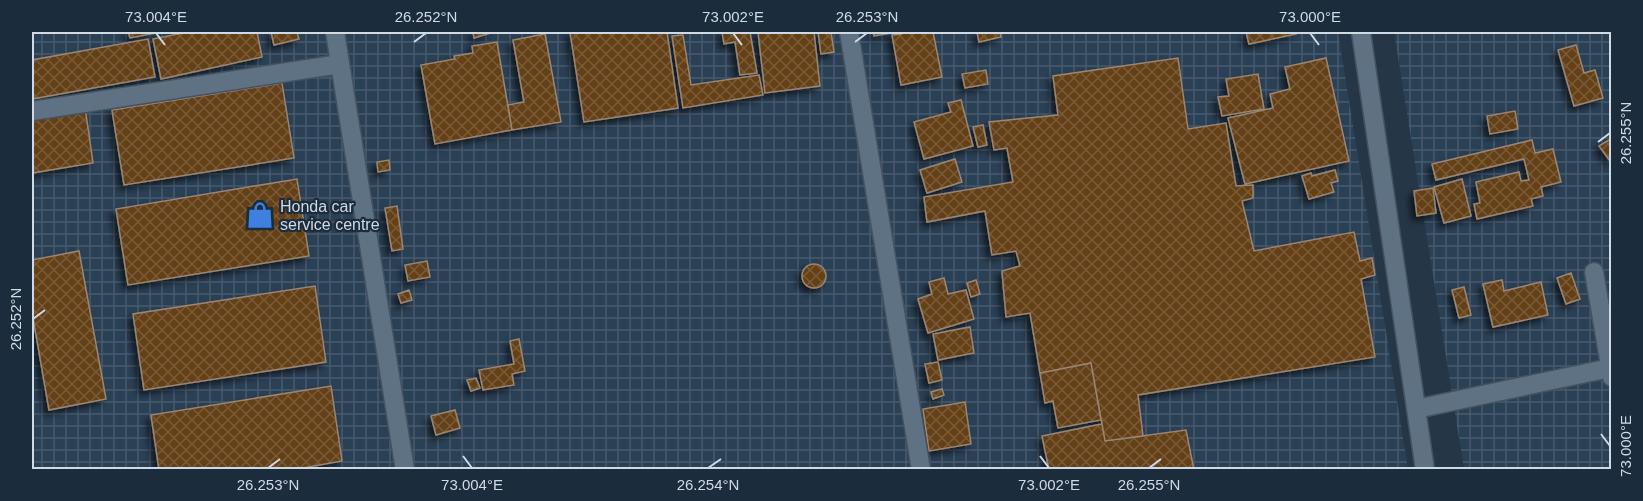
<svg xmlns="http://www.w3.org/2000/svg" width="1643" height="501" font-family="Arial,sans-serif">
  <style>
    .industrial { fill: url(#industrial-grid) }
    .building { fill: url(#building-cross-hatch); stroke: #9a8673; stroke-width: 1.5; filter: url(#shadow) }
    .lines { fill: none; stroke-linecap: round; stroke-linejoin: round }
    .minor-casing { stroke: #445260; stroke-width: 21 }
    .minor { stroke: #5f7284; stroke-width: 18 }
    .ticks { fill: none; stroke: #d0dae4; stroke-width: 2 }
    .labels { text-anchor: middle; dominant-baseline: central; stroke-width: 4.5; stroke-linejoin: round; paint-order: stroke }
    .poi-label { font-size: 16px; fill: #d0dae4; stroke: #1b2c3c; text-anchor: start }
    .neatline { fill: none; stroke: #d0dae4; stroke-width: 2 }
    .ticks-label { font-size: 15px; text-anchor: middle; fill: #d0dae4 }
  </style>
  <defs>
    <pattern id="industrial-grid" width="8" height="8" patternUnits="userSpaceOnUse" patternTransform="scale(1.5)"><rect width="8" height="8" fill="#2a4055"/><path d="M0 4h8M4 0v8" fill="none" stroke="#485b6d"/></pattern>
    <pattern id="building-cross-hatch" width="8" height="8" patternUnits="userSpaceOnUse" patternTransform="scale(1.5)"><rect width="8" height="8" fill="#644017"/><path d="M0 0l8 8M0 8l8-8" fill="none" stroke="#795b39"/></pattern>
    <filter id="shadow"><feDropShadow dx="-4.5" dy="4.5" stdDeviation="3" flood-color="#0009"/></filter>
  </defs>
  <rect width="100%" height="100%" fill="#253646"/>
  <path class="industrial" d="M32,32H1338L1408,469H32Z
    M1394,32H1611V469H1464Z"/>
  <path class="building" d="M128,32H161L130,38Z
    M188,32H257L262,57L161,79L153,39Z
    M271,32H297L299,39L274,45Z
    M473,32H494L474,38Z
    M570,32H667L678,108L584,122Z
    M722,32H750L757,73L740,75L735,42L724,44Z
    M758,32H814L820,86L765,93Z
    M818,32H831L834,52L821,54Z
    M873,32H898L874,36Z
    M900,32H933L942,77L901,85L892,35L901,34Z
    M977,32H1000L1001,37L979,42Z
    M1246,32H1295L1296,34L1249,44Z
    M545,34L561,122L512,130L508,105L524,102L513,40Z
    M683,35L691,85L759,75L763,95L683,108L672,36Z
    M148,39L155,77L32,99V60Z
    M497,42L512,130L435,144L421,65L455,59L454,56L473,53L472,46Z
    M1576,45L1584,73L1595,70L1603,98L1574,106L1558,50Z
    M1178,58L1188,129L1226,123L1236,186L1253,185V198L1242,201L1254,251L1354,232L1360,261L1372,258L1375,275L1361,279L1375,357L1138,395L1143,436L1105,441L1091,363L1040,373L1030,313L1006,317L1002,271L1020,266L1016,251L992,255L985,211L927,222L924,197L1013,182L1007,148L994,150L989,122L1058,115L1053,76Z
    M1326,58L1349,161L1245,184L1228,118L1273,108L1270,94L1290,89L1285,67Z
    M986,70L988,84L965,88L962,74Z
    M1258,74L1264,109L1222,116L1218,97L1229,96L1226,79Z
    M282,83L294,158L124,185L112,110Z
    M961,100L973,146L924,159L914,122L951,112L948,103Z
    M85,107L93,163L32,173V115Z
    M1515,111L1518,129L1490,134L1487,116Z
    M983,125L987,145L978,147L973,127Z
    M1612,138V160L1610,161L1599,146Z
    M1532,140L1535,153L1553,149L1561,182L1541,187L1543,196L1531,199L1533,206L1477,219L1474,204L1480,203L1476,182L1519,172L1521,181L1529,180L1524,159L1436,180L1432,164Z
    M955,159L962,182L927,193L920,170Z
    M389,160L390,170L378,172L377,162Z
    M1335,170L1338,181L1331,183L1334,192L1309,199L1302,176L1311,173L1312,176Z
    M297,179L309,256L128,285L116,209Z
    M1462,179L1471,216L1444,223L1434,187Z
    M1433,188L1436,213L1417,216L1414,191Z
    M397,206L403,249L392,251L385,208Z
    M79,251L106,399L49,410L32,312V260Z
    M427,261L430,277L408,281L405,265Z
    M802 276a12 12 0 1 1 24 0a12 12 0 1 1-24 0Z
    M1571,273L1580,299L1566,304L1557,278Z
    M944,278L948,294L966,290L974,319L928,333L918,299L932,294L929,282Z
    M976,280L980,294L971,297L967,283Z
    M1502,280L1504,291L1541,282L1548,315L1493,327L1483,284Z
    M315,286L326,362L144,390L133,314Z
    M1464,287L1471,315L1459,318L1452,290Z
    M409,290L412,300L401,303L398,294Z
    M970,327L974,353L938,360L933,334Z
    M519,339L525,371L512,374L514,385L483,390L479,370L514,364L510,341Z
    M938,362L942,380L929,383L925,364Z
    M1091,363L1101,420L1058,428L1053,401L1045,403L1040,373Z
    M476,378L480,388L471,391L467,380Z
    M331,386L342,461L292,470H159L151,415Z
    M942,389L944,395L933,399L931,392Z
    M965,402L971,444L929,451L923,409Z
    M455,410L460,428L436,435L431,416Z
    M1102,424L1105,441L1186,430L1194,470H1049L1042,436Z"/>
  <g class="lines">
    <defs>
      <path id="minor" d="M335,32L405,470
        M849,32L921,470
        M1361,32L1425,470
        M32,111L340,64
        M1594,272L1612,377
        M1416,409L1610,368"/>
    </defs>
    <use href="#minor" class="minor-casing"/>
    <use href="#minor" class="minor"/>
  </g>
  <path class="ticks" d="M156,33L165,45M733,33L742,45M1310,33L1319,45M414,42L426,33M855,42L867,33M1598,142L1610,133M33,319L45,310M1601,434L1610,446M463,456L472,468M1040,456L1049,468M268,468L280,459M708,468L721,459M1149,468L1161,459"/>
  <defs>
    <symbol id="shop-bare" viewBox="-9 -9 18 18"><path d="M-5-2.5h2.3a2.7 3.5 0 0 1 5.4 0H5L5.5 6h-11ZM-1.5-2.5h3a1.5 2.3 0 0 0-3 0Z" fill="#3f7fe0" stroke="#1b2c3c" stroke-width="2.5" paint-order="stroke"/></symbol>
  </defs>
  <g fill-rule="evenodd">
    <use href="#shop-bare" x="241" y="196" width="38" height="38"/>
  </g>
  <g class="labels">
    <g class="poi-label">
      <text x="280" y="206">Honda car<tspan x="280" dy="18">service centre</tspan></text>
    </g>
  </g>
  <rect width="1643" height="501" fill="none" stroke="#1b2c3c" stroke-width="66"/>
  <rect x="33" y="33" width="1577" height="435" class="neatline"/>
  <g class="ticks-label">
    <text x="156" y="22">73.004°E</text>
    <text x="426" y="22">26.252°N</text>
    <text x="733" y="22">73.002°E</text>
    <text x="867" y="22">26.253°N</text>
    <text x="1310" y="22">73.000°E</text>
    <text transform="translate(1626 133) rotate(-90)" y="5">26.255°N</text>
    <text transform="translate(16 319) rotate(-90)" y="5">26.252°N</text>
    <text transform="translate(1626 446) rotate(-90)" y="5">73.000°E</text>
    <text x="268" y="490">26.253°N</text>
    <text x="472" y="490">73.004°E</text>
    <text x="708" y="490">26.254°N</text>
    <text x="1049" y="490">73.002°E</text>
    <text x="1149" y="490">26.255°N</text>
  </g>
</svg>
